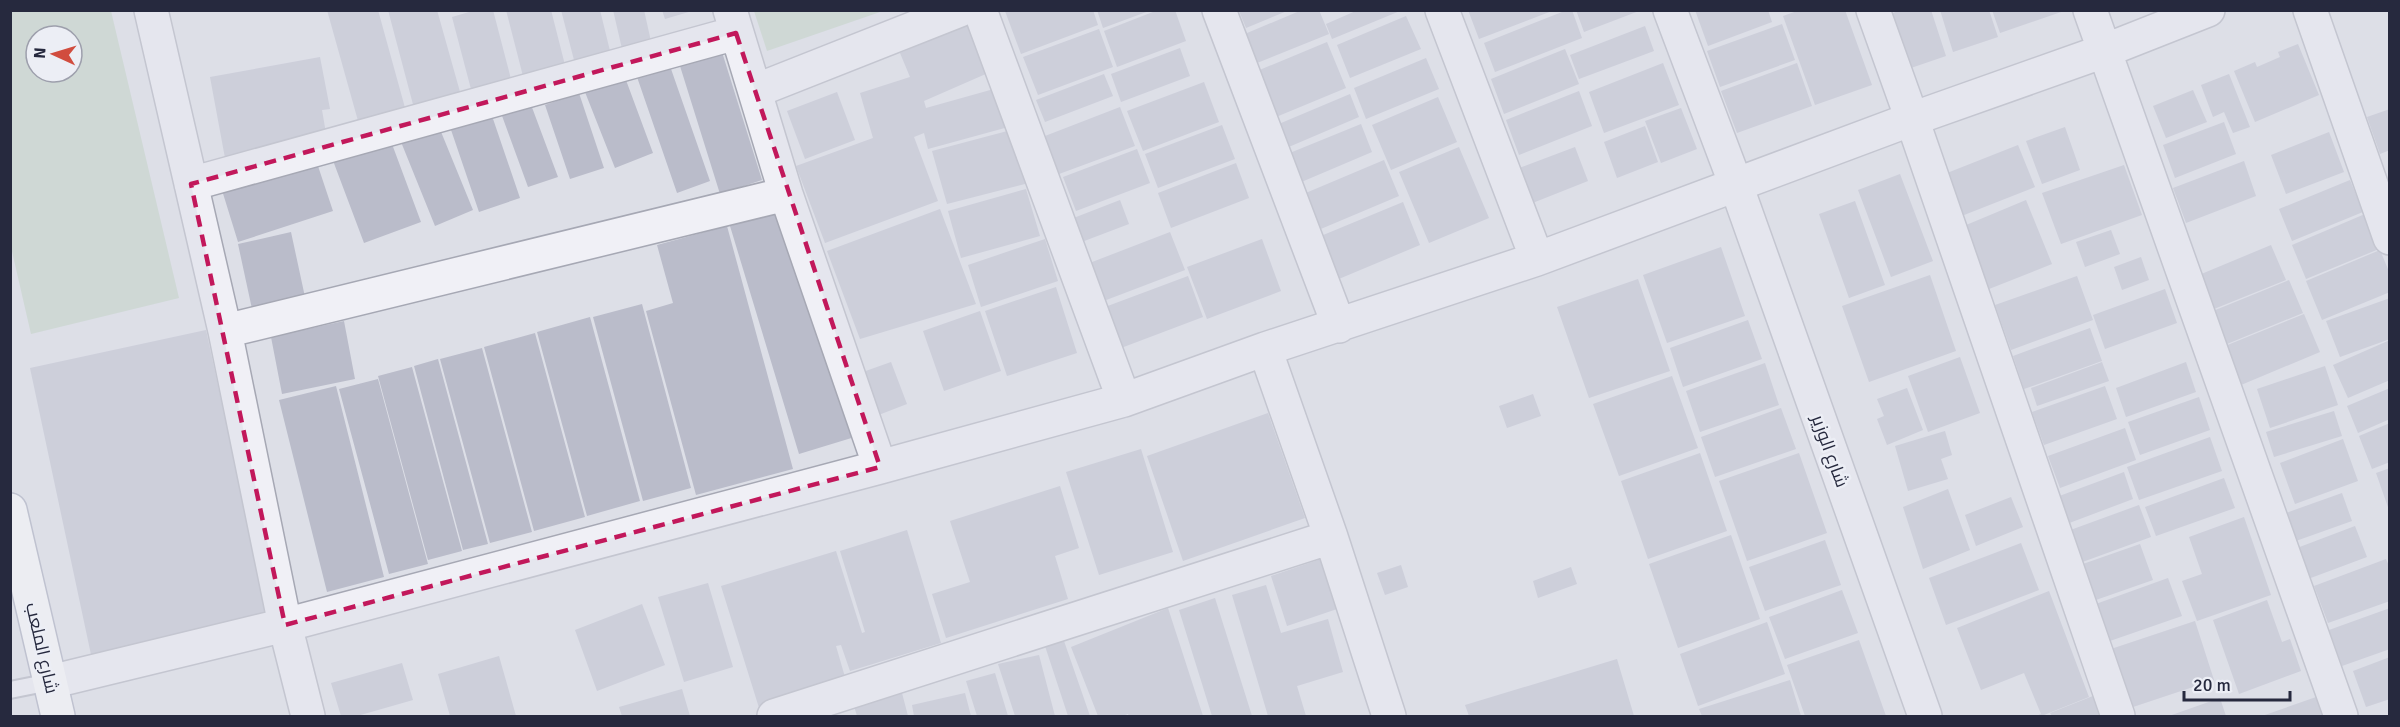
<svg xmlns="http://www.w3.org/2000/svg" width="2400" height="727" font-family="Signika,Cairo,sans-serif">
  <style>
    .green { fill: #bed1be; fill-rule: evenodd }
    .building { fill: #babcca }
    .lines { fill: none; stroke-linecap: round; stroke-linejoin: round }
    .service-casing { stroke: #a6a8b4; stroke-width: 20 }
    .minor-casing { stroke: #a6a8b4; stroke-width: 36 }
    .primary-casing { stroke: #9ca0b3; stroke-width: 36 }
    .service { stroke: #f0f0f6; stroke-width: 16 }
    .minor { stroke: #f0f0f6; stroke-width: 33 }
    .primary { stroke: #fff; stroke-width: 33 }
    .marked { fill: none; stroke: #c2185b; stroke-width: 4.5; stroke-dasharray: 12 8; stroke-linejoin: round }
    .labels { text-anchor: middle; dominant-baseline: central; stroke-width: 5; stroke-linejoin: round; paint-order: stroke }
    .street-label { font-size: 18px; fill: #26293e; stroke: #eceef5 }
  </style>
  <rect width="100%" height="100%" fill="#dddfe7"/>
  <path class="green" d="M10,11H111L179,298L31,334L11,247ZM36,36H72V72H36Z
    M754,11V10L883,11L767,51Z"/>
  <path class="building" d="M327,10H378L407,115L360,128Z
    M388,10H437L462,99L415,112Z
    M476,10H493L512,83L472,93L452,17Z
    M506,10H551L566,69L524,80Z
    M561,10H600L610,51L574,60Z
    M613,10H644L652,46L623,53Z
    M662,10H692V11L665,19Z
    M1093,10L1098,25L1021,54L1005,11Z
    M1097,10H1149V11L1103,28Z
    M1158,10H1175L1186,41L1117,67L1104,31Z
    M1302,10H1319L1329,34L1252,65L1240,36Z
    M1358,10H1400V11L1332,39L1326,24Z
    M1468,10H1552V11L1479,39Z
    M1567,10H1572L1582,38L1495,72L1484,43Z
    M1576,10H1639V11L1584,32Z
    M1695,10H1768L1772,22L1708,46Z
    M1800,10H1845L1872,85L1815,105L1783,16Z
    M1901,10H1931L1946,56L1908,69L1890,14Z
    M1940,10H1989L1998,37L1953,52Z
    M1992,10H2064V11L2000,33Z
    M1239,11H1287L1246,28Z
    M1406,16L1421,49L1350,78L1337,45Z
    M967,24L988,73L924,101L926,108L1001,87L1012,126L928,149L924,133L914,137L938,201L825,243L796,166L873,138L860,93L910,77L900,53Z
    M1782,24L1795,60L1720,87L1707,51Z
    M1645,26L1654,51L1579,79L1570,55Z
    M1099,29L1113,67L1038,95L1023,57Z
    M1327,42L1346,88L1269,120L1250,74Z
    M2298,44L2319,95L2255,122L2234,71L2255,62L2257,67L2280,57L2278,52Z
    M1180,48L1190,76L1121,102L1111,74Z
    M1565,49L1579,84L1504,114L1491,79Z
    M722,52L762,180L720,194L680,66Z
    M320,57L330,109L322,110L327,139L225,158L210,77Z
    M1426,58L1439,89L1366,119L1354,88Z
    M1663,63L1679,105L1604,133L1589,92Z
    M1797,63L1812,106L1737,133L1721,91Z
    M670,66L710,181L677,193L637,77Z
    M623,72L653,153L615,168L583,87Z
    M1104,74L1113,96L1045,122L1036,100Z
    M2229,74L2250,127L2233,133L2224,112L2213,117L2201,85Z
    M1204,82L1219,122L1143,151L1127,111Z
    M2193,90L2207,122L2166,138L2153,106Z
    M1579,91L1592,126L1519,155L1506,120Z
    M837,92L855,140L805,159L787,111Z
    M579,93L604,168L570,179L545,105Z
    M1350,94L1359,117L1284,149L1274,126Z
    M1438,97L1457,142L1391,170L1372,125Z
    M530,102L558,177L528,187L501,113Z
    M1120,107L1135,146L1059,174L1045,136Z
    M1681,108L1697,149L1661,163L1645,121Z
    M2390,109V150L2380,154L2367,117Z
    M490,110L520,198L479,212L449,124Z
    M437,122L473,210L435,226L399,137Z
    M2224,122L2236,154L2175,178L2163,145Z
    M1361,124L1372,152L1292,186L1280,157Z
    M1222,125L1235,159L1158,188L1145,154Z
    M1645,126L1658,162L1617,178L1604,142Z
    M2065,127L2080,170L2042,184L2026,141Z
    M1015,129L1029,183L947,204L932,151Z
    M2329,132L2344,172L2286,194L2271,155Z
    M389,136L421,222L364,243L332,158Z
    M2018,145L2035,187L1959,217L1942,175Z
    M1459,147L1489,218L1429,243L1399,172Z
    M1575,147L1588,181L1525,206L1511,171Z
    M1137,149L1150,183L1076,211L1063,177Z
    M315,157L333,211L238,242L221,187Z
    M1384,160L1399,196L1316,231L1301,195Z
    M2244,161L2256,196L2186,223L2173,188Z
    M1236,163L1249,198L1171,228L1158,193Z
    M2124,165L2142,215L2061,244L2042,193Z
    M1900,174L1933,261L1891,277L1858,190Z
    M2350,180L2363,212L2292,241L2279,209Z
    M1026,189L1040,236L961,258L948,211Z
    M1120,200L1129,224L1079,243L1071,219Z
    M2026,200L2052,264L1984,291L1959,228Z
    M1855,201L1885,285L1849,298L1819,214Z
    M1403,202L1420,245L1334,281L1316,238Z
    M788,208L858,436L799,454L730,226Z
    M940,209L976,304L860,339L827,251Z
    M2365,214L2379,249L2306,279L2292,245Z
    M727,226L793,469L696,495L646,311L673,303L657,245Z
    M2111,230L2120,254L2085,267L2076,242Z
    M291,232L305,297L252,309L238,244Z
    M1170,232L1185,270L1101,302L1087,264Z
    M1045,239L1058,281L981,307L968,265Z
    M1262,239L1281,291L1207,319L1187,267Z
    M2271,245L2286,280L2214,309L2199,275Z
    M1721,247L1745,316L1667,343L1643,275Z
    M2380,250L2390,274V292L2322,320L2306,281Z
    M2141,257L2149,280L2122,290L2114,267Z
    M1930,275L1956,351L1869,382L1842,306Z
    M1188,276L1203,317L1121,348L1105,307Z
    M2077,276L2093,320L2011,350L1995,305Z
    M1638,279L1670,371L1589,398L1557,307Z
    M2289,280L2303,313L2227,344L2213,311Z
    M1056,287L1077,353L1007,376L985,311Z
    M2165,289L2177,323L2105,349L2093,315Z
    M2390,298V339L2340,357L2326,321Z
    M642,304L691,488L643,501L593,317Z
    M980,311L1001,371L944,391L923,331Z
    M2304,314L2320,352L2241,385L2225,346Z
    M590,317L640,501L587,516L537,332Z
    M1748,320L1762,359L1683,387L1670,348Z
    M344,321L355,379L282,394L271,337Z
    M2090,328L2102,361L2024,389L2013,356Z
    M206,330L270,626L93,664L30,368Z
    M535,333L585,517L534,531L484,347Z
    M2390,340V380L2348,398L2333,365Z
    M482,348L532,532L490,543L440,359Z
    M1960,357L1980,413L1928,432L1908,376Z
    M438,359L488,544L463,550L414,366Z
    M891,362L907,404L876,416L860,373Z
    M2102,362L2109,381L2037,406L2031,388Z
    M2186,362L2196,392L2126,417L2116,388Z
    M1765,363L1779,405L1700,432L1686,391Z
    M2325,366L2338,405L2270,428L2257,389Z
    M412,367L462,551L428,560L378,376Z
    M1672,376L1698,448L1619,476L1593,404Z
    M378,379L428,564L389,574L339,389Z
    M336,386L384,577L327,592L279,400Z
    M2105,386L2117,419L2044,445L2032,412Z
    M1907,388L1923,430L1887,445L1877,419L1884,416L1877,399Z
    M2390,388V419L2358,433L2347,406Z
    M1533,394L1541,416L1507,428L1499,406Z
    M2199,397L2210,430L2140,455L2128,422Z
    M1781,408L1796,449L1715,477L1701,437Z
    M2334,411L2342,436L2274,457L2266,432Z
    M1268,413L1305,518L1183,561L1147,456Z
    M2390,423V462L2372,469L2359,436Z
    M2125,428L2136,460L2060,488L2048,456Z
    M1945,431L1952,455L1941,459L1948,479L1908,491L1895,446Z
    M2210,437L2222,471L2139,500L2127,467Z
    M2343,439L2358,481L2295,504L2280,463Z
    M1141,449L1173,552L1099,575L1066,472Z
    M1700,453L1727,531L1648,559L1621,481Z
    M1799,453L1827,533L1747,561L1719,481Z
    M2390,468V510H2389L2376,473Z
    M2124,472L2133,499L2064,525L2054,498Z
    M2224,478L2235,508L2156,536L2145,507Z
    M1060,486L1079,548L1055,556L1068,599L946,638L932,594L970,582L950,521Z
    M1948,489L1970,550L1923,569L1903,507Z
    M2342,493L2352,521L2293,542L2283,514Z
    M2011,497L2023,527L1976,546L1965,515Z
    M2139,505L2151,537L2077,564L2065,532Z
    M2244,517L2271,595L2197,621L2182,581L2202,574L2189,537Z
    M2355,526L2367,557L2308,579L2297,548Z
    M907,530L941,643L850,671L841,645L836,646L847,684L760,711L721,586L836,551L862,633L865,632L840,551Z
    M1731,535L1760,619L1678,648L1649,564Z
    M1825,540L1841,585L1765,611L1749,567Z
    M2021,543L2039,590L1946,625L1929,578Z
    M2140,544L2153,580L2093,601L2080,565Z
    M1321,559L1337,609L1287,626L1271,576Z
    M2386,559L2390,568V601L2328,623L2314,586Z
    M1401,565L1408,587L1385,595L1377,573Z
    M1571,567L1577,584L1538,598L1533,581Z
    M2168,578L2182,616L2107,642L2093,605Z
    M708,583L733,667L684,682L658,597Z
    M1266,585L1281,633L1328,619L1343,672L1297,686L1306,716H1268L1232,595Z
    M1842,590L1858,633L1785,659L1769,617Z
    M2049,591L2089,697L2044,715V716H2036L2041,714L2024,673L1981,690L1957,628Z
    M1215,598L1252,716H1212L1179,610Z
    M2267,600L2282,642L2290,639L2301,671L2239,694L2213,620Z
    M642,604L665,665L597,691L575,630Z
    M1168,608L1203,716H1129L1128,714L1122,716H1098L1071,647Z
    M2390,608V649L2342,666L2329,630Z
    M2195,621L2214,680L2130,708L2111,649Z
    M1767,622L1785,674L1698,706L1680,654Z
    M1859,640L1886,716H1805L1787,665Z
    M1064,641L1090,716H1068L1045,646Z
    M1039,655L1055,716H1015L998,664Z
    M499,656L516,716H450L438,674Z
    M2390,657V699L2366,707L2353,671Z
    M1617,659L1634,716H1469L1465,705Z
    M402,663L413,700L357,716H341L331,683Z
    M995,673L1008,716H977L966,681Z
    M1790,680L1801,716H1702L1699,709Z
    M682,689L690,716H622L619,707Z
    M902,693L908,716H857L854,706Z
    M965,693L971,716H914L912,705Z
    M2098,694L2107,716H2052L2050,713Z
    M2319,696L2327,716H2262Z
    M2220,698L2226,716H2169Z"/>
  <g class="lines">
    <defs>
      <path id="service" d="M10,690L50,682"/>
      <path id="minor" d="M151,10L225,331L285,625L308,716
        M730,10L786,194L880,467
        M980,10L1124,400
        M1219,10L1339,326
        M1442,10L1537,259
        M1670,10L1736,185L1925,716
        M1873,10L1912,119L2118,716
        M2090,10L2341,716
        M2310,10L2390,238
        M755,91L960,10
        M191,184L736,33
        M225,331L786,194
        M1265,349L1331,537L1389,716
        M50,682L285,625L880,467L1124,400L1265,349L1537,259L1912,119L2104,51L2208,10
        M774,716L1331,537"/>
      <path id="primary" d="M10,510L58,716"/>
    </defs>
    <use href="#service" class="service-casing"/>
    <use href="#minor" class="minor-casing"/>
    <use href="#primary" class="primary-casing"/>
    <use href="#service" class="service"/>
    <use href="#minor" class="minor"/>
    <use href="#primary" class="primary"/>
  </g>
  <path d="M0 0H2400V727H0ZM736,33L880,467L285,625L191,184Z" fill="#dddfe7" fill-opacity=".55" fill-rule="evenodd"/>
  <path class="marked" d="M736,33L880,467L285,625L191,184Z"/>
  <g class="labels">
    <g class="street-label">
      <text transform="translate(1830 451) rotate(70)">شارع الوزير</text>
      <text transform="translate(42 648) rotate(77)">شارع الملعب</text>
    </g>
  </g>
  <rect width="2400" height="727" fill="none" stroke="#26293e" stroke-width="24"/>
  <g transform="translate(54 54) rotate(274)"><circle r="28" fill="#eceef5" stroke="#9d9fac" stroke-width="1.5"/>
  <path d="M0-4.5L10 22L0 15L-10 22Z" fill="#d14c3e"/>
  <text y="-9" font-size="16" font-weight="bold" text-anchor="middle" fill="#26293e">N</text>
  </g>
  <path d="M2184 691v9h106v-9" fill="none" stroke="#26293e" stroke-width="3"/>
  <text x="2193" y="691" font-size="18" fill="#26293e" stroke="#eceef5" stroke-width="4.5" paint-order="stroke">20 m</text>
</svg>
